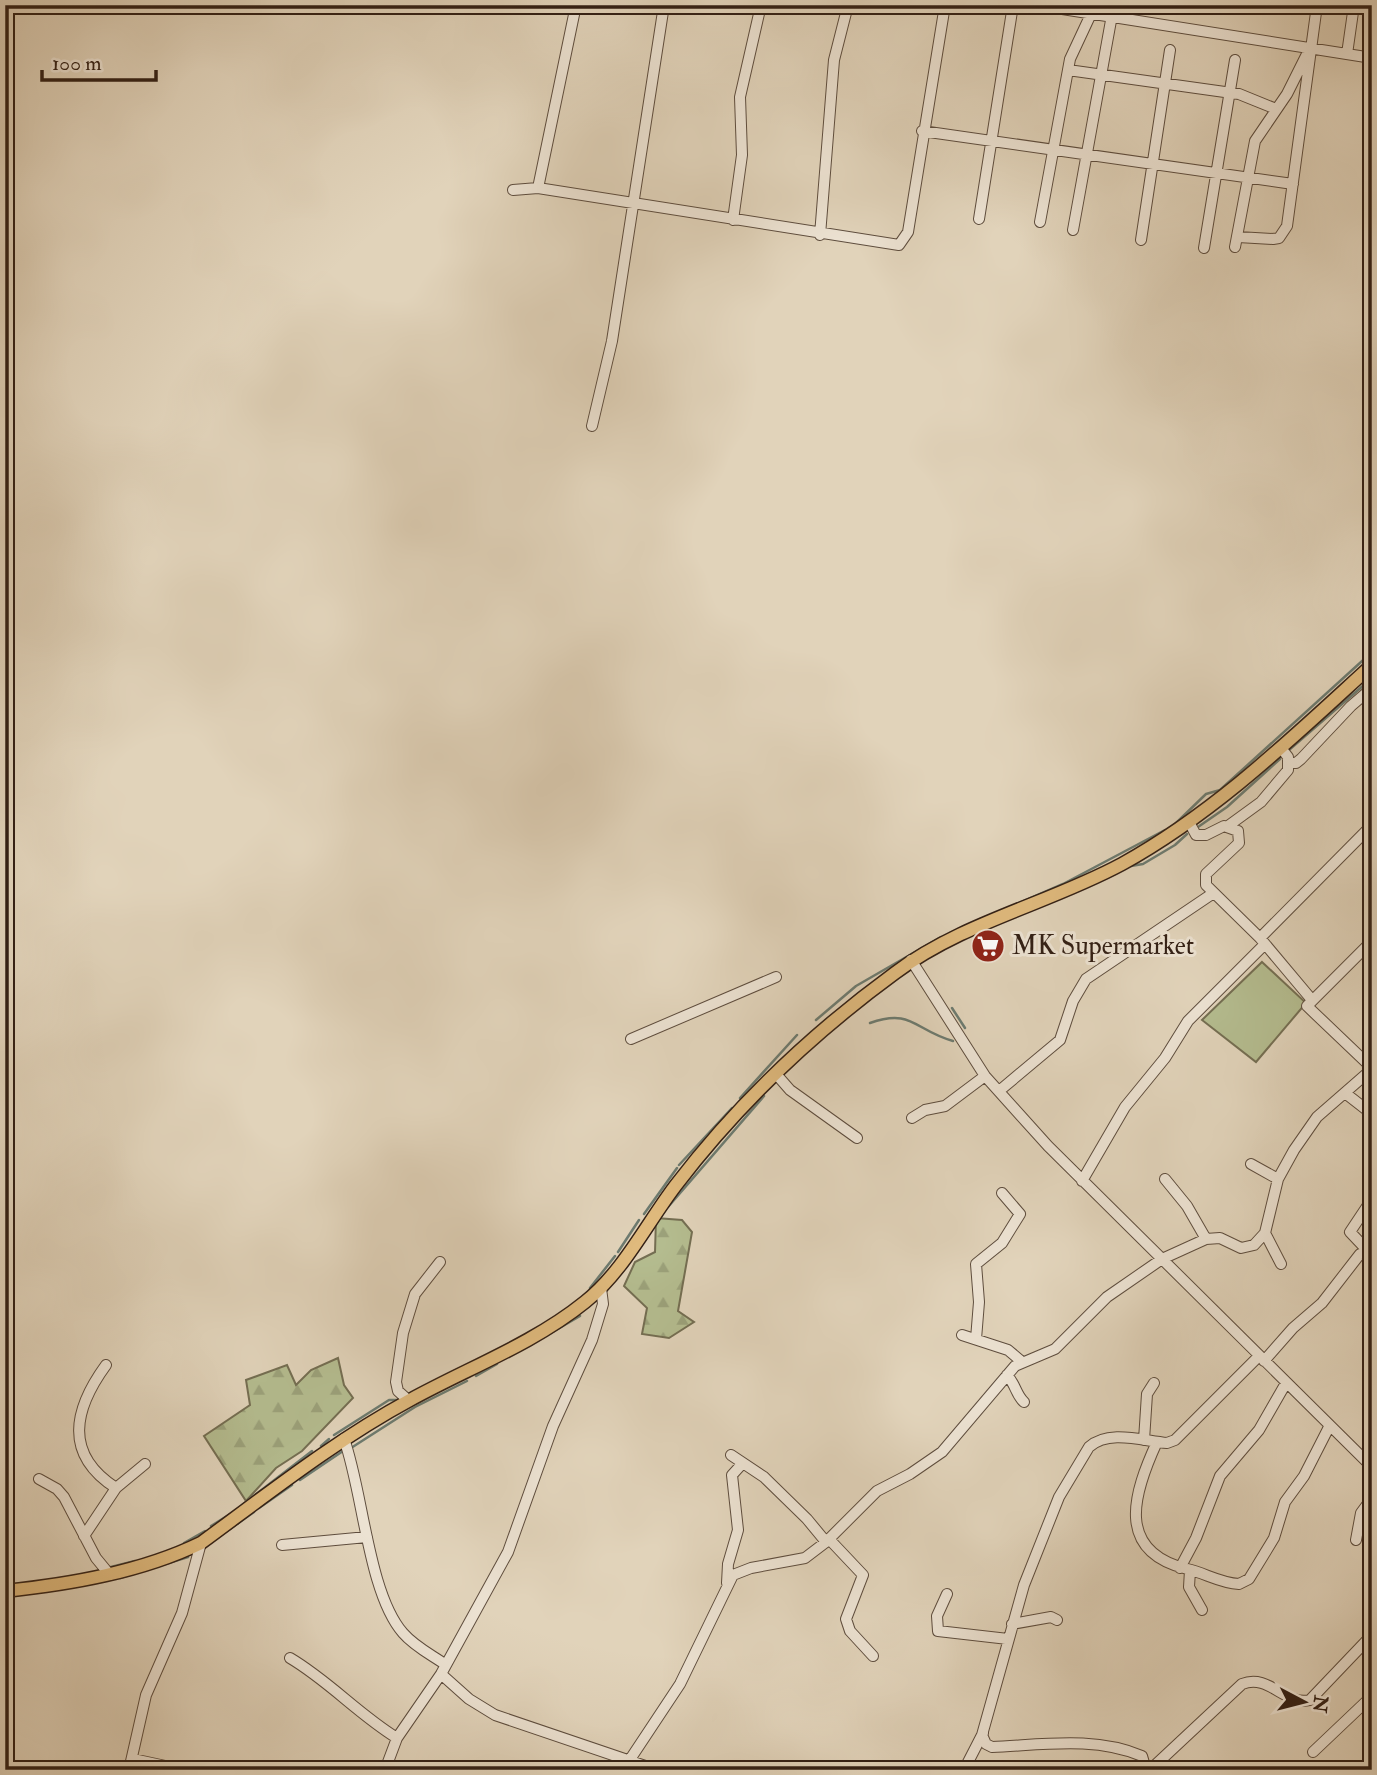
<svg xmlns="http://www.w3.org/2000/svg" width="1377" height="1775" font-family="'IM FELL Double Pica',serif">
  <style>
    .grass { fill: #b4bc8f; stroke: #746e52; stroke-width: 2 }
    .forest { fill: url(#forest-firs); stroke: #746e52; stroke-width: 2 }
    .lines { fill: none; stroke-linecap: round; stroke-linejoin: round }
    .stream { stroke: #6d7b70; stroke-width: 2.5 }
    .minor-casing { stroke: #5e4d3e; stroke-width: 12 }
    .major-casing { stroke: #332015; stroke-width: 15 }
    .minor { stroke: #ece2d2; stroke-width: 10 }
    .major { stroke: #e0ba7d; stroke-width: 12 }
    .labels { text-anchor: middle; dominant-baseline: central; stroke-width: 6; stroke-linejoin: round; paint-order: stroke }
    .poi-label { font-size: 26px; fill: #332015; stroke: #ece2d2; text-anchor: start }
  </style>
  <defs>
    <pattern id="forest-firs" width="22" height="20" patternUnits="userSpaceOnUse" patternTransform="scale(1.75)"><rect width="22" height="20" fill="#b4bc8f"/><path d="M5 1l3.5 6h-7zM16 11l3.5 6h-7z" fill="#9ba17a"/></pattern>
  </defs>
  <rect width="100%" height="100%" fill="#e1d3ba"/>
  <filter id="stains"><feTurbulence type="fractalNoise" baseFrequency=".00286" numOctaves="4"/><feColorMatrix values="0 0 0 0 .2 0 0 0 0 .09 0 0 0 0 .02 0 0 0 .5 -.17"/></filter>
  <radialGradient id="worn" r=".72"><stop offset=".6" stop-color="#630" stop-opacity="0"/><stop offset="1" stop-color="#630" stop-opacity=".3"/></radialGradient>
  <path class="grass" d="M1262,962L1306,1003L1256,1062L1202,1020Z"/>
  <path class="forest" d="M656,1218L682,1220L692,1232L678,1311L694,1322L669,1338L642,1334L647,1308L624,1286L635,1262L655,1252Z
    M338,1358L344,1385L353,1398L302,1451L276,1468L246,1501L204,1436L250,1405L246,1380L287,1365L296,1385L311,1370Z"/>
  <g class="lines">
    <path class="stream" d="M1289,750L1372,678
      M1174,825L1206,794L1220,790L1372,652
      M1198,827L1227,807L1280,759
      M1131,866L1143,864L1175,845L1187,834
      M950,933L1063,884L1165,830
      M952,1008L965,1028
      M816,1020L856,986L941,937
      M870,1023C912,1008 914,1030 953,1041
      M740,1098L797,1035
      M679,1165L732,1108
      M668,1207L764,1096
      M644,1214L677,1168
      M618,1252L639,1220
      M590,1288L615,1256
      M551,1333L580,1316
      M476,1376L497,1364
      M334,1435L389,1400H400
      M321,1446L329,1439
      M351,1448L415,1407L467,1381
      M300,1480L343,1451
      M242,1505L312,1451
      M259,1508L292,1485
      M211,1526L235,1511
      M227,1531L254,1512
      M184,1543L205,1531
      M107,1568L135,1561
      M120,1578L188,1557"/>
    <defs>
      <path id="minor" d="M1037,5L1372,58
        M1347,54L1354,5
        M1068,70L1239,94L1276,109
        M922,131L1293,184
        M538,188L576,5
        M513,190L538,188L899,245L908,232L945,5
        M979,219L1013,5
        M733,220L742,155L740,97L761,5
        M1040,222L1070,59L1091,14
        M1073,230L1112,15
        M820,235L834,60L848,5
        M1238,237L1273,239L1279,238L1287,226L1317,5
        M1141,240L1170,50
        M1235,247L1255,141L1287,94L1307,54
        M1204,248L1235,60
        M592,426L612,341L664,5
        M1289,763H1296L1301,759L1351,706L1372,688
        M1189,822L1196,835H1206L1224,826L1238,831L1239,843L1206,874V885L1260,938L1312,1000
        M1228,826L1261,802L1288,770V757L1281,748
        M1260,938L1372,825
        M1372,941L1307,1006L1372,1068
        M911,960L985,1076L1048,1146L1372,1467
        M631,1039L776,977
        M776,1074L790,1090L857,1138
        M999,1091L1060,1040L1073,1001L1086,979L1212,894
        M1345,1093L1372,1114
        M912,1118L925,1110L945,1106L985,1076
        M1251,1164L1278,1179
        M1165,1179L1187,1206L1206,1239
        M1082,1181L1125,1107L1165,1058L1188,1021L1264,945
        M1265,1233L1281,1264
        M1368,1251L1350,1232L1372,1199
        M962,1335L1008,1350L1021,1361
        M976,1339L979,1302L976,1264L1002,1243L1020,1214L1002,1193
        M1264,1361L1293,1328L1322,1303L1360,1254L1372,1251
        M106,1365C74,1409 63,1454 116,1488
        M1007,1375C1016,1385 1016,1395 1024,1402
        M408,1400L398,1391L396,1382L403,1333L415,1294L440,1262
        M344,1439C363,1491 368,1593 403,1633C415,1647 432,1655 446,1665
        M1144,1440L1147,1394L1154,1383
        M1157,1442C1134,1492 1114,1551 1187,1569C1205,1573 1220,1583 1239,1584L1249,1579L1274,1538L1285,1502L1304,1476L1329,1427
        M731,1455L764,1477L807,1519L826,1542
        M39,1479L57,1489L64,1497L96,1558L110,1575
        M84,1536L116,1488L145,1464
        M829,1539L863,1575L846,1619L850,1631L873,1656
        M1356,1540L1361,1513L1372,1498
        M282,1545L367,1537
        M1180,1568L1196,1538L1220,1476L1259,1430L1286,1383
        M1190,1570L1189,1587L1202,1610
        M727,1583L728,1564L738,1530L732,1475L742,1464
        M947,1594L937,1616L938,1631L1008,1639
        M1012,1624L1051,1617L1057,1620
        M290,1658C329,1681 358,1714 397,1738
        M441,1674L469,1699L495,1715L657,1770
        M1313,1752L1372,1696
        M133,1759L184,1770
        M129,1770L146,1695L182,1613L201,1543
        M385,1770L397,1738L441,1674L508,1552L553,1426L592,1340L603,1304L601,1288
        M623,1770L680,1684L733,1575L751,1568L805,1558L826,1542L877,1491L910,1474L942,1452L1015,1366L1055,1349L1107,1297L1162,1259L1206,1239L1220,1238L1241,1248L1254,1245L1265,1233L1278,1179L1294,1150L1317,1117L1372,1069
        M964,1770L983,1733
        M1146,1770L1142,1756C1094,1736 1043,1745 992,1747L986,1744L982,1735L1024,1585L1059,1497L1089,1447C1109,1429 1143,1441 1167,1443L1175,1440L1259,1356
        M1150,1770L1242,1684C1269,1673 1285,1706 1310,1700L1372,1635"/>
      <path id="major" d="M5,1591C71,1584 141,1572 201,1543C269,1493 336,1440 410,1400C468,1368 533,1344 585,1302C623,1272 647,1223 676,1185C738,1104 813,1033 895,973C963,922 1048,904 1122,864C1216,812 1293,737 1372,665"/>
    </defs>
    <use href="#minor" class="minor-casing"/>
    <use href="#major" class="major-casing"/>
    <use href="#minor" class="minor"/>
    <use href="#major" class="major"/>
  </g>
  <defs>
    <symbol id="supermarket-disc" viewBox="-11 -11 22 22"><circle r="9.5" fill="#8f2418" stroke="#ece2d2"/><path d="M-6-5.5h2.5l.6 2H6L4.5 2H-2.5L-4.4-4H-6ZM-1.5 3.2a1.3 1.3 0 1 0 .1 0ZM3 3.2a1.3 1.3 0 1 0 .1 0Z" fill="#fff"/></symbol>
  </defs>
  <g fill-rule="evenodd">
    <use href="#supermarket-disc" x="969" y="927" width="38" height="38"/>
  </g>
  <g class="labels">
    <g class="poi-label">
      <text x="1012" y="946">MK Supermarket</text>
    </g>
  </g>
  <rect width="1377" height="1775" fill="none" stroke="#e1d3ba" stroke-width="28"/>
  <rect x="7" y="7" width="1363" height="1761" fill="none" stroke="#332015" stroke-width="3.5"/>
  <rect x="14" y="14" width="1349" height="1747" fill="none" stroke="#332015" stroke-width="2"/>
  <g transform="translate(1304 1702) rotate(97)" stroke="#ece2d2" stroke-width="5" paint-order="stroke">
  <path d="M0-5L12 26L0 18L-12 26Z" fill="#332015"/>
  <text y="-10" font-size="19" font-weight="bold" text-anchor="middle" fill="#332015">N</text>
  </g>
  <path d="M42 70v10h114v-10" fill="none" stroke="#332015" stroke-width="3.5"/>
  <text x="52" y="70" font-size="21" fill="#332015" stroke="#ece2d2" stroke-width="5" paint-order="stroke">100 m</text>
  <rect width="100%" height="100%" filter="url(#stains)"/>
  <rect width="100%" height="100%" fill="url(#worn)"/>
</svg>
